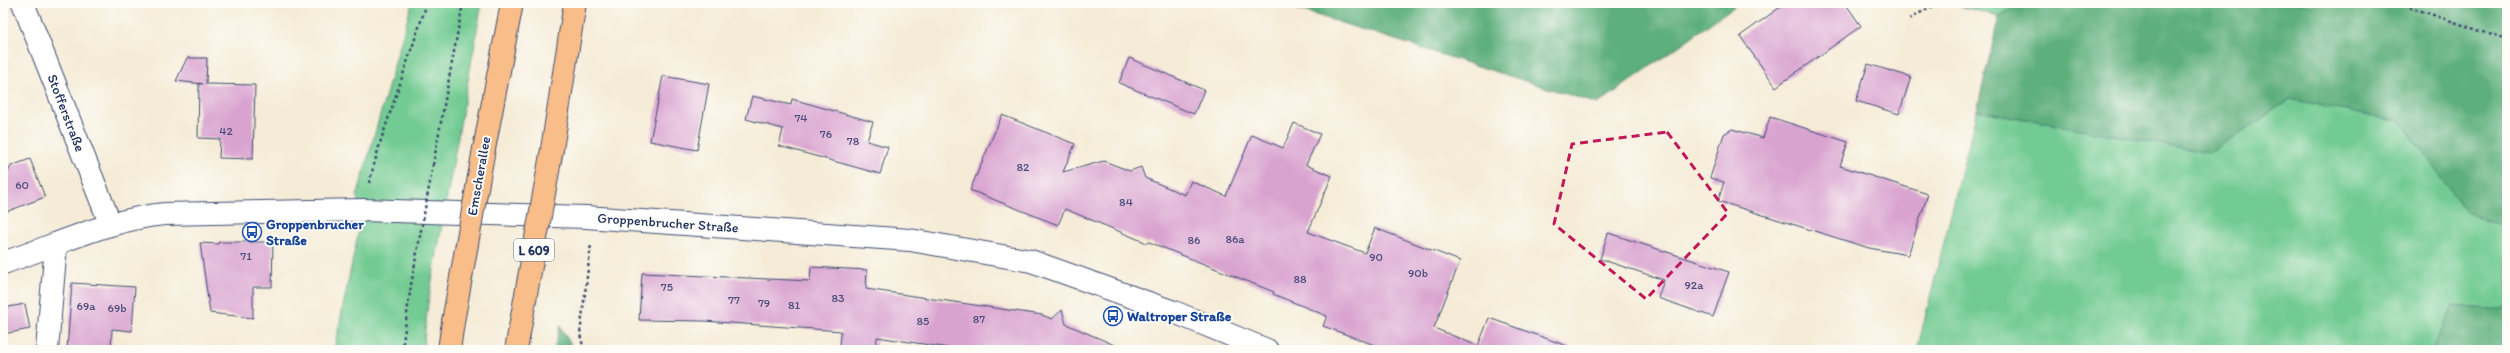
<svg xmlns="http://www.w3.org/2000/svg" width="2510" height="353" font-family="Itim,sans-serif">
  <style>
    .green { fill: #72cb92; stroke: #467d78 }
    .forest { fill: #5daf7c; stroke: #3c6f6d }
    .building { fill: #d9a3d0 }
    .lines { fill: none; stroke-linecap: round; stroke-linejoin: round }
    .street-casing { stroke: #3c4b70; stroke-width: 24 }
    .primary-casing { stroke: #3c4b70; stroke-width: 24 }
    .path { stroke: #3c4b70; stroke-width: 2.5; stroke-dasharray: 3 3; stroke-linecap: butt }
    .street { stroke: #fff; stroke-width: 22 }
    .primary { stroke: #f8bd88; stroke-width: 22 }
    .primary-bridge-casing { stroke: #3c4b70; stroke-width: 24; stroke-linecap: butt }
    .path-bridge { stroke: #3c4b70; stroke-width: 2.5; stroke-dasharray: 3 3; stroke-linecap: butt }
    .primary-bridge { stroke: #f8bd88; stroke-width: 22 }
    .marked { fill: none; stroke: #c2185b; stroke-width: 3; stroke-dasharray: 8 5; stroke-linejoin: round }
    .labels { text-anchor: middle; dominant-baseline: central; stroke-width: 4; stroke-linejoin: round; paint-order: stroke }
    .number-label { font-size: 12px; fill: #4a4c7a }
    .shield { fill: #fdfcf7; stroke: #5f6c8c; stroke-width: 1 }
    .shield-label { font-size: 13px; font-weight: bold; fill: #1b2f5e }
    .street-label { font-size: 14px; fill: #1b2f5e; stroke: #fdfcf7 }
    .transit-label { font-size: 14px; font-weight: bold; fill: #164399; stroke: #fdfcf7; text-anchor: start }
  </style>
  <rect width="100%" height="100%" fill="#fdfcf7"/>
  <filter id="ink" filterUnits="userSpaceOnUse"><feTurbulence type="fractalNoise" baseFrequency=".025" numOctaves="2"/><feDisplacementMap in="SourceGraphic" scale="8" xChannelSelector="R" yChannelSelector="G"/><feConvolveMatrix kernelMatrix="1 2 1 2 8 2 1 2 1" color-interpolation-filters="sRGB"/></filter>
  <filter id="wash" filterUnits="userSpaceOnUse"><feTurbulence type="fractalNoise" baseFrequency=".012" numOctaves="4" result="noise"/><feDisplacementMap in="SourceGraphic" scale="16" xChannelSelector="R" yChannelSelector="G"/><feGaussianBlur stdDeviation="0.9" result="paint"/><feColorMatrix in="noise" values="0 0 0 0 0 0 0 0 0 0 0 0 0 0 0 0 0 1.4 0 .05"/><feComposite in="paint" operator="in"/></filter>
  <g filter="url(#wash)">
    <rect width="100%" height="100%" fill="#f5ebd6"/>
    <path class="green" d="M412,3H482L428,303L423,350H334L361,219L357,196Z
      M1947,3H2021L1999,16Z
      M2290,99L2401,121L2466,212L2507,229V306L2501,310L2453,306L2432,350H1917L1977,110L2210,153Z"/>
    <path class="forest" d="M1278,3H1739L1598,104Z
      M2021,3H2507V229L2466,212L2401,121L2290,99L2210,153L1977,110L1999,16Z
      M2453,306L2501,310L2507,306V350H2432Z
      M560,326L574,350H554Z"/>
    <g id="blocks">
      <path class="building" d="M1786,3H1845L1861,26L1776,87L1740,36Z
        M187,58H207L206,84L255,85L253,159L219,158L220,139L198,138L199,83L203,84L176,81Z
        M1129,58L1204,90L1194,114L1119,83Z
        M1868,64L1911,77L1899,114L1856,101Z
        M663,76L709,84L697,150L650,141Z
        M752,96L791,105L792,99L873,122L867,141L888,147L880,174L779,146L783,129L746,119Z
        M1002,115L1075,144L1063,172L1104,161L1130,171L1141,167L1145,178L1185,195L1191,181L1226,196L1252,135L1283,148L1294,123L1320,134L1306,165L1332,176L1308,232L1365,253L1375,228L1460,261L1434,328L1478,346L1489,318L1570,347L1569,350H1388L1323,326L1327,316L1273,294L1274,292L1149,242L1147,243L1065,209L1058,225L970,190Z
        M1770,117L1848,142L1840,166L1928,194L1908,255L1869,248L1718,201L1724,182L1710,178L1724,134L1732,129L1763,138Z
        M30,159L45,197L3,213V173L8,172L11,166Z
        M1608,233L1729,272L1713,317L1658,298L1664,280L1600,259Z
        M219,242H273L272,287H253V318L210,313L200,243L218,244Z
        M811,267L867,270L866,289L1042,315L1052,319L1062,310L1066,324L1126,350H962L877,337L876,350H840L841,331L704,321L639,320L642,273L810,281Z
        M72,283L135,287L132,331L112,329L111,350H67Z
        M25,304L30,329L3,334V308Z"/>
    </g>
  </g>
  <g filter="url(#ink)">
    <use href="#blocks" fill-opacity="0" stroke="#3c4b70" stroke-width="1"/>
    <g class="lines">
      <defs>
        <path id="street" d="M23,3L110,223
          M3,263C57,245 109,219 165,214L362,210L586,217L910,240L1031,261L1174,312L1267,350
          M47,350L56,245"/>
        <path id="primary" d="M484,149L512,3
          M552,149L575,3
          M449,350L453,322"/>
      </defs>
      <use href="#street" class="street-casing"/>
      <use href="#primary" class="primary-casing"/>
      <path class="path" d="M2398,3L2507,40
        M1909,19L1938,3
        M433,165L463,3
        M369,183L380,143L427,3
        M402,350L411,285
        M584,350L580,334L591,244"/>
      <use href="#street" class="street"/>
      <use href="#primary" class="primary"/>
      <defs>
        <path id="primary-bridge" d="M453,322L484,149
          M516,350L552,149"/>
      </defs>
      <use href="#primary-bridge" class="primary-bridge-casing"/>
      <path class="path-bridge" d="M411,285L433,165"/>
      <use href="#primary-bridge" class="primary-bridge"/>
    </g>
  </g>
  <path class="marked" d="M1667,132L1728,213L1646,299L1554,224L1572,144Z"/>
  <defs>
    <symbol id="bus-ring" viewBox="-11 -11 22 22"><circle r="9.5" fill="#fdfcf7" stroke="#1a4fb4" stroke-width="1.5"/><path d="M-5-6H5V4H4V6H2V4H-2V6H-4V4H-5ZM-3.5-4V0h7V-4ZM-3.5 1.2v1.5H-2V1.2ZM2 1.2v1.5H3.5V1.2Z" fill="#1a4fb4"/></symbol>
  </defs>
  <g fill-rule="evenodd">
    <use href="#bus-ring" x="241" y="221" width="22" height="22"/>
    <use href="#bus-ring" x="1102" y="305" width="22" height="22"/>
  </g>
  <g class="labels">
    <g class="number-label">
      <text x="801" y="118">74</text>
      <text x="226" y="131">42</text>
      <text x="826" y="134">76</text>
      <text x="853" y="141">78</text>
      <text x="1023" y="167">82</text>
      <text x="22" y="185">60</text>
      <text x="1126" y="202">84</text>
      <text x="1235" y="239">86a</text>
      <text x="1194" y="240">86</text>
      <text x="246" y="256">71</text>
      <text x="1376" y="257">90</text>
      <text x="1418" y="273">90b</text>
      <text x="1300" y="279">88</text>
      <text x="1694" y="285">92a</text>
      <text x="667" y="287">75</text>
      <text x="838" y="298">83</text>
      <text x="734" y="300">77</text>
      <text x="764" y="303">79</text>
      <text x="794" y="305">81</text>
      <text x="86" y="306">69a</text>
      <text x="117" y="308">69b</text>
      <text x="979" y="319">87</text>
      <text x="923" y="321">85</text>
    </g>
    <rect class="shield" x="514" y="239" width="40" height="22" rx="3"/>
    <g class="shield-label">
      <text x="534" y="250">L 609</text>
    </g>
    <g class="street-label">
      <text transform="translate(66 113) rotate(69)">Stofferstraße</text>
      <text transform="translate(479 176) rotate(-80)">Emscherallee</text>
      <text transform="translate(668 223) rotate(4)">Groppenbrucher Straße</text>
    </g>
    <g class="transit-label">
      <text x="266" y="224">Groppenbrucher<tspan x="266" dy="16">Straße</tspan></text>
      <text x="1127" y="316">Waltroper Straße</text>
    </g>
  </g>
  <rect width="2510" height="353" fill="none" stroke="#fdfcf7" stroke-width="16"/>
</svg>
